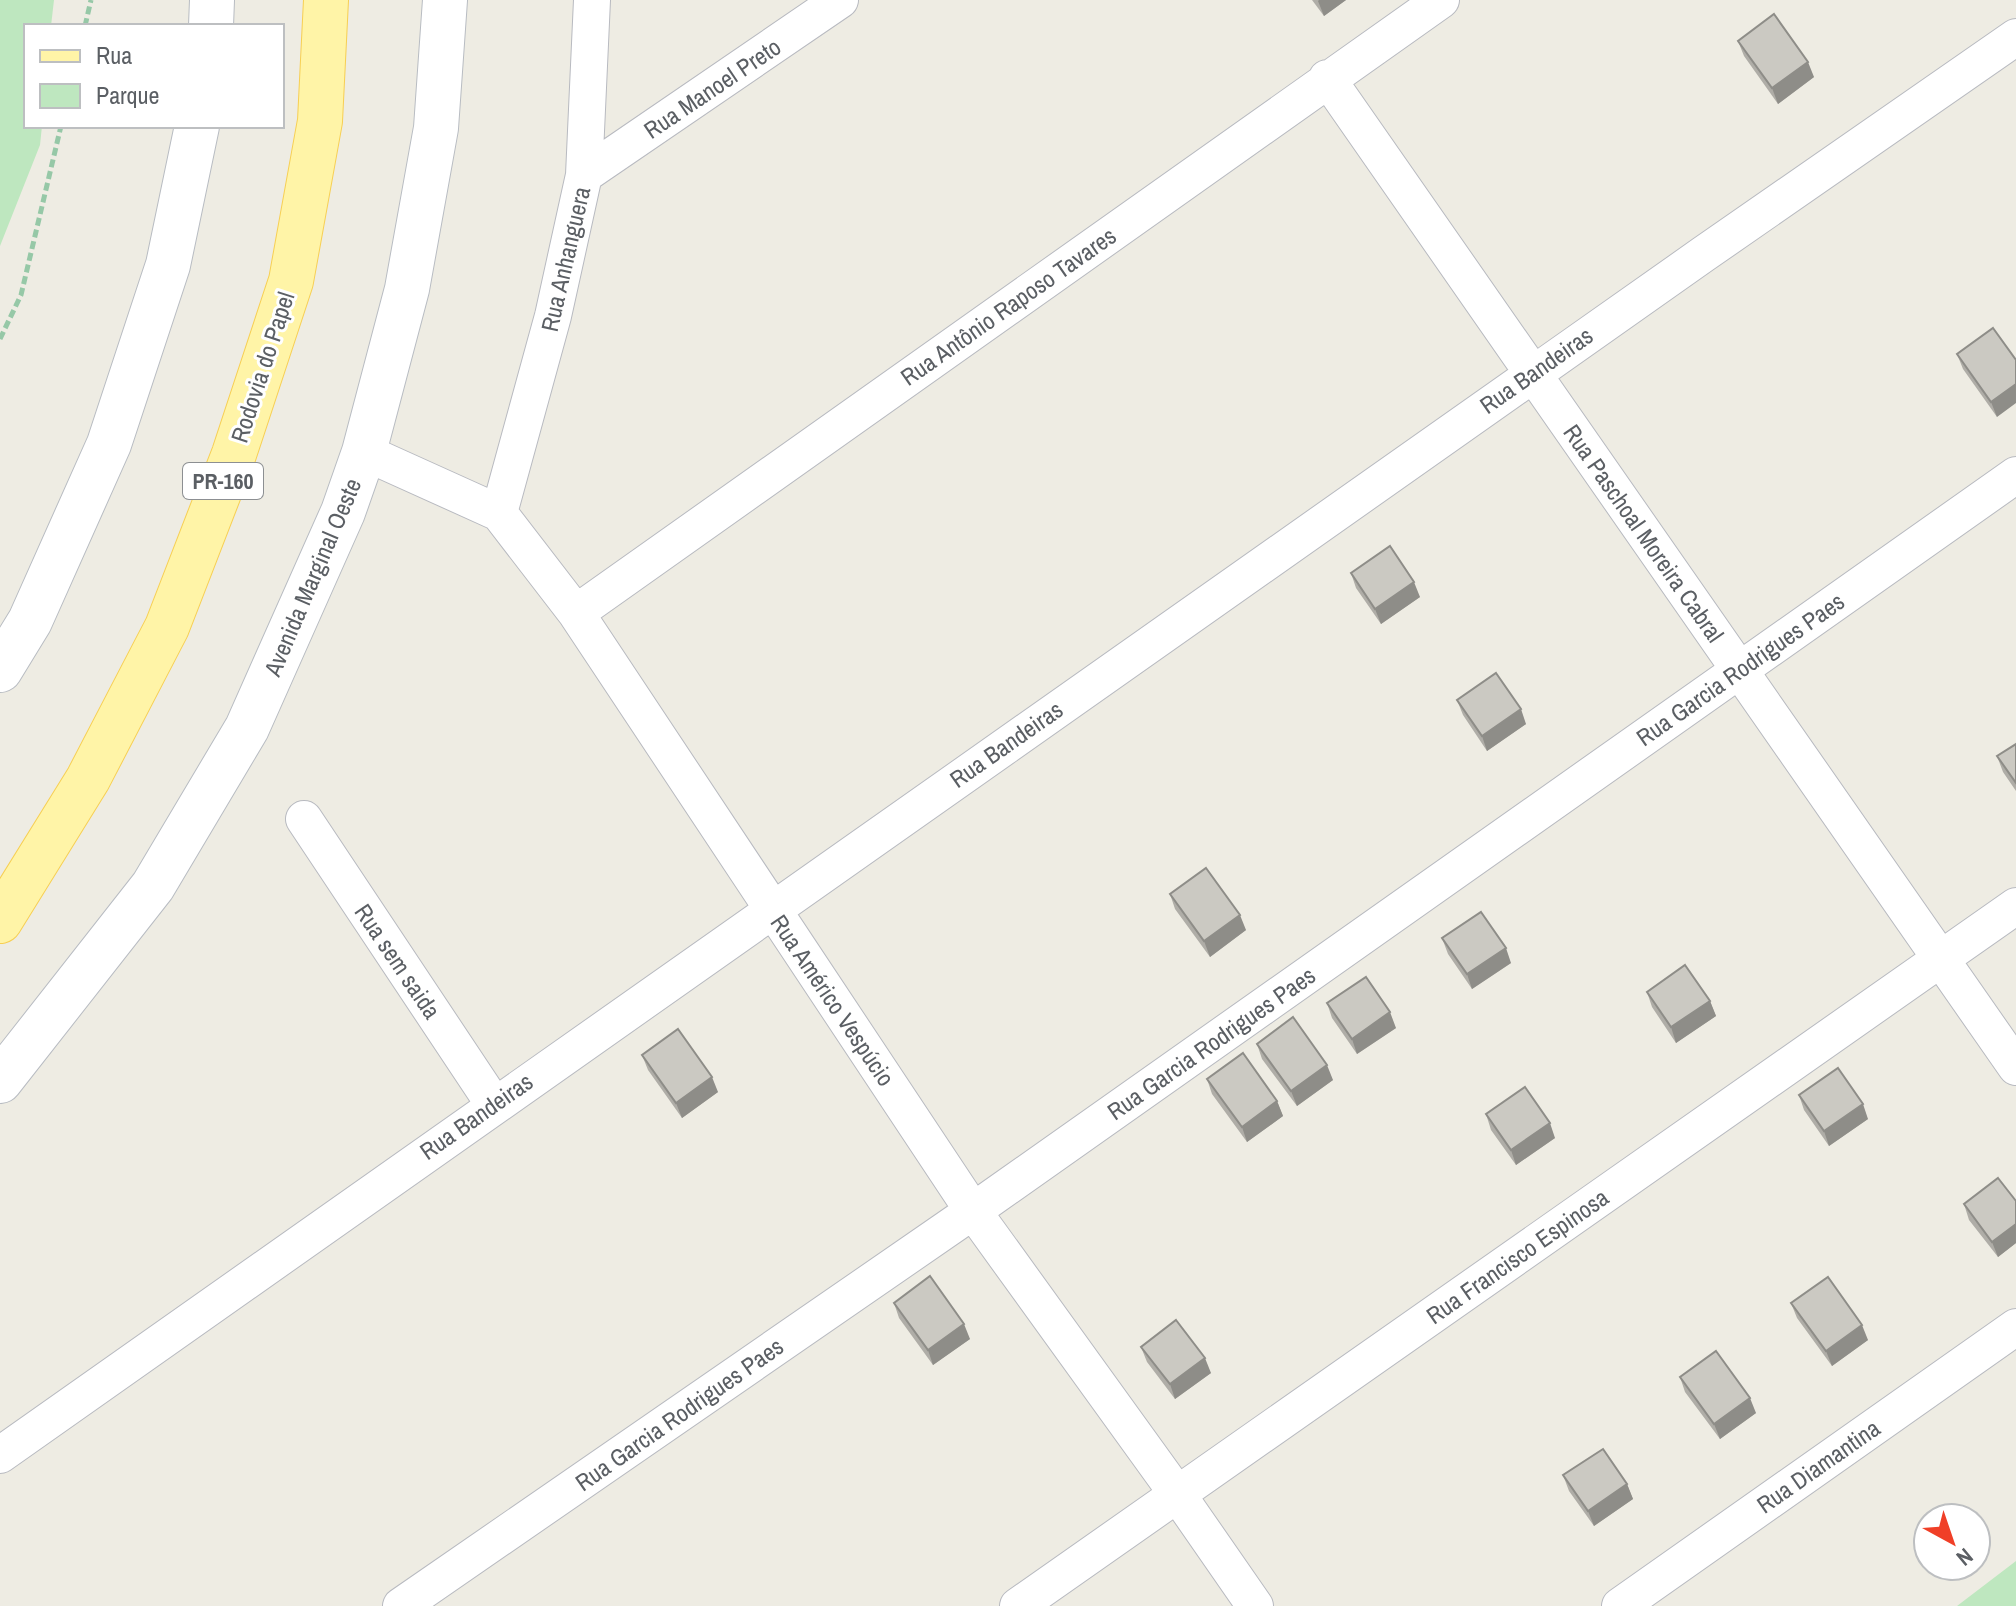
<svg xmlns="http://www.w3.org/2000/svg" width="2016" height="1606" font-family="'Archivo Narrow',sans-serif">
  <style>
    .green { fill: #bee7bf }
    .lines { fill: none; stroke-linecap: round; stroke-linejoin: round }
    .minor-casing { stroke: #b8bac0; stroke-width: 38 }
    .secondary-casing { stroke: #b8bcc2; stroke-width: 46 }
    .primary-casing { stroke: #f7cf53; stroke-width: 46 }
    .path { stroke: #96c8a7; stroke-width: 5; stroke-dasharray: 8 4; stroke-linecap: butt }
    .minor { stroke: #fff; stroke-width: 36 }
    .secondary { stroke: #fff; stroke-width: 44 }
    .primary { stroke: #fff4a7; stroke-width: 44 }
    .wall { fill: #afada7 }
    .shaded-wall { fill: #8e8d88 }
    .building { fill: #cbc9c2; stroke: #8e8d88; stroke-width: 2 }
    .labels { text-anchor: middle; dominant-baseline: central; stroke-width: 6; stroke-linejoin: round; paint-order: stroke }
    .shield { fill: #fff; stroke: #8c8f92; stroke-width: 2 }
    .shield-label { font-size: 22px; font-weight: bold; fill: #5b5f64 }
    .street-label { font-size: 24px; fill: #5b5f64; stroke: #fff }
  </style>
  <rect width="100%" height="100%" fill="#eeece3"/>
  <path class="green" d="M0,0H54L51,26H26V126H42L40,145L0,246Z
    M2016,1561V1606H1957Z"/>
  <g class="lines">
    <defs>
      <path id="minor" d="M1327,78L2016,1067
        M584,175L840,0
        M364,452L499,513L576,613L973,1211L1178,1495L1255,1606
        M499,513L553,316L584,175L592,0
        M576,613L1441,0
        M304,819L493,1103
        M0,1455C669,977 1341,505 2016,37
        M401,1606L973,1211L2016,475
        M1018,1606L2016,906
        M1620,1606L2016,1327"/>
      <path id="secondary" d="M211,26L212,0
        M0,670L30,621L109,444L168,265L197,126
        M0,1081L153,886L247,728L343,512L364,452L407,289L436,128L445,0"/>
      <path id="primary" d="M0,921L88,779L167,627L234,454L291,281L320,121L326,0"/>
    </defs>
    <use href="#minor" class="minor-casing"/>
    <use href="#secondary" class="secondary-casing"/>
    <use href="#primary" class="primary-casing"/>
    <path class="path" d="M85,26L91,0
      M0,339L21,295L61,126"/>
    <use href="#minor" class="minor"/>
    <use href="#secondary" class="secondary"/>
    <use href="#primary" class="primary"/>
  </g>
  <path class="wall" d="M1312,0H1346L1324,16Z
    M1738,41L1814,77L1778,104L1744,56Z
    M1993,328L1997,417L1963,369L1957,354Z
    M1351,573L1420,597L1381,624L1356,588Z
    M1457,700L1526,724L1487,751L1463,715Z
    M2016,744V791L2003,772L1997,756Z
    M1170,894L1246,930L1210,957L1175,909Z
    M1442,938L1511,963L1472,989L1448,954Z
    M1647,992L1710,1001L1716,1016L1676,1043L1652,1007Z
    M1327,1003L1396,1028L1357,1054L1332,1018Z
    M1257,1044L1333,1080L1297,1106L1262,1059Z
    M642,1055L718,1092L682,1118L648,1070Z
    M1207,1079L1277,1101L1283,1116L1247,1142L1212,1094Z
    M1799,1095L1868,1119L1829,1146L1804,1110Z
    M1486,1114L1555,1138L1516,1165L1491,1130Z
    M2016,1201V1243L1998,1257L1969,1220L1964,1204Z
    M894,1303L970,1339L933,1365L899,1318Z
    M1791,1303L1868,1340L1832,1366L1797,1318Z
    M1141,1347L1211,1373L1175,1399L1147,1362Z
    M1680,1377L1756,1413L1720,1439L1685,1392Z
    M1563,1475L1627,1484L1633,1499L1594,1526L1569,1491Z"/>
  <path class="shaded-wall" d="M1319,0H1346L1324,16L1318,1Z
    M1808,62L1814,77L1778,104L1772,88Z
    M2016,384V403L1997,417L1991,402Z
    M1414,582L1420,597L1381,624L1375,609Z
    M1521,709L1526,724L1487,751L1482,736Z
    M1240,915L1246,930L1210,957L1204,941Z
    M1506,948L1511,963L1472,989L1467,974Z
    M1710,1001L1716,1016L1676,1043L1671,1027Z
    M1390,1012L1396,1028L1357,1054L1352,1039Z
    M1327,1065L1333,1080L1297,1106L1291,1091Z
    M712,1077L718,1092L682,1118L676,1103Z
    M1277,1101L1283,1116L1247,1142L1242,1127Z
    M1863,1104L1868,1119L1829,1146L1824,1131Z
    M1550,1123L1555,1138L1516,1165L1511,1150Z
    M2016,1224V1243L1998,1257L1992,1242Z
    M964,1324L970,1339L933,1365L928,1350Z
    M1862,1325L1868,1340L1832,1366L1826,1351Z
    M1205,1358L1211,1373L1175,1399L1170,1384Z
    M1750,1398L1756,1413L1720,1439L1714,1424Z
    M1627,1484L1633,1499L1594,1526L1588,1511Z"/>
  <path class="building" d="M1774,14L1808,62L1772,88L1738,41Z
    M1993,328L2016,360V384L1991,402L1957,354Z
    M1390,546L1414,582L1375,609L1351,573Z
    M1496,673L1521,709L1482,736L1457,700Z
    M2016,744V783L1997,756Z
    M1206,868L1240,915L1204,941L1170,894Z
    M1481,912L1506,948L1467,974L1442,938Z
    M1685,965L1710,1001L1671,1027L1647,992Z
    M1366,977L1390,1012L1352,1039L1327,1003Z
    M1293,1017L1327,1065L1291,1091L1257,1044Z
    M678,1029L712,1077L676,1103L642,1055Z
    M1243,1053L1277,1101L1242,1127L1207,1079Z
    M1838,1068L1863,1104L1824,1131L1799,1095Z
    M1525,1087L1550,1123L1511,1150L1486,1114Z
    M1998,1178L2016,1201V1224L1992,1242L1964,1204Z
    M930,1276L964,1324L928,1350L894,1303Z
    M1828,1277L1862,1325L1826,1351L1791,1303Z
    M1176,1320L1205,1358L1170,1384L1141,1347Z
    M1716,1351L1750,1398L1714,1424L1680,1377Z
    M1603,1449L1627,1484L1588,1511L1563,1475Z"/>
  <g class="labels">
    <rect class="shield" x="183" y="463" width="80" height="36" rx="6"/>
    <g class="shield-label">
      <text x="223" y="481">PR-160</text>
    </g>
    <g class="street-label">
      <text transform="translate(712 88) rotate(-34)">Rua Manoel Preto</text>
      <text transform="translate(565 259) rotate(-77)">Rua Anhanguera</text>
      <text transform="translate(1008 306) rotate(-35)">Rua Antônio Raposo Tavares</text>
      <text transform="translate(262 367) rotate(-72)">Rodovia do Papel</text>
      <text transform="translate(1536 370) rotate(-35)">Rua Bandeiras</text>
      <text transform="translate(1644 533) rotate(55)">Rua Paschoal Moreira Cabral</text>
      <text transform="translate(312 577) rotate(-67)">Avenida Marginal Oeste</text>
      <text transform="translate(1740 669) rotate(-35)">Rua Garcia Rodrigues Paes</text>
      <text transform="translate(1006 744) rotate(-35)">Rua Bandeiras</text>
      <text transform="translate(398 961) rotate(56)">Rua sem saida</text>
      <text transform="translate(833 1000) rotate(56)">Rua Américo Vespúcio</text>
      <text transform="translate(1211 1043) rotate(-35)">Rua Garcia Rodrigues Paes</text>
      <text transform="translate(476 1116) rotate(-35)">Rua Bandeiras</text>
      <text transform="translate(1517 1256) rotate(-35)">Rua Francisco Espinosa</text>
      <text transform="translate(679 1414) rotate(-35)">Rua Garcia Rodrigues Paes</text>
      <text transform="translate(1818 1466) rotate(-35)">Rua Diamantina</text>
    </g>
  </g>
  <rect x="24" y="24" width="260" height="104" fill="#ffffff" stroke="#bdbfc1" stroke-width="2"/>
  <rect x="40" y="50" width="40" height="12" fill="#fff4a7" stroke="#bdbfc1" stroke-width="2"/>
  <text x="96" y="64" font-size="24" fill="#5b5f64">Rua</text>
  <rect x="40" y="84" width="40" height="24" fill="#bee7bf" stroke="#bdbfc1" stroke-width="2"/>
  <text x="96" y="104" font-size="24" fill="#5b5f64">Parque</text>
  <g transform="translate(1952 1542) rotate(140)"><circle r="38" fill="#ffffff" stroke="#bdbfc1" stroke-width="2"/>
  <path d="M0-6L14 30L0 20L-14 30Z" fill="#f03f27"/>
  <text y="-12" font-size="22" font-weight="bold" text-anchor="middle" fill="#5b5f64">N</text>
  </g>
</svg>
